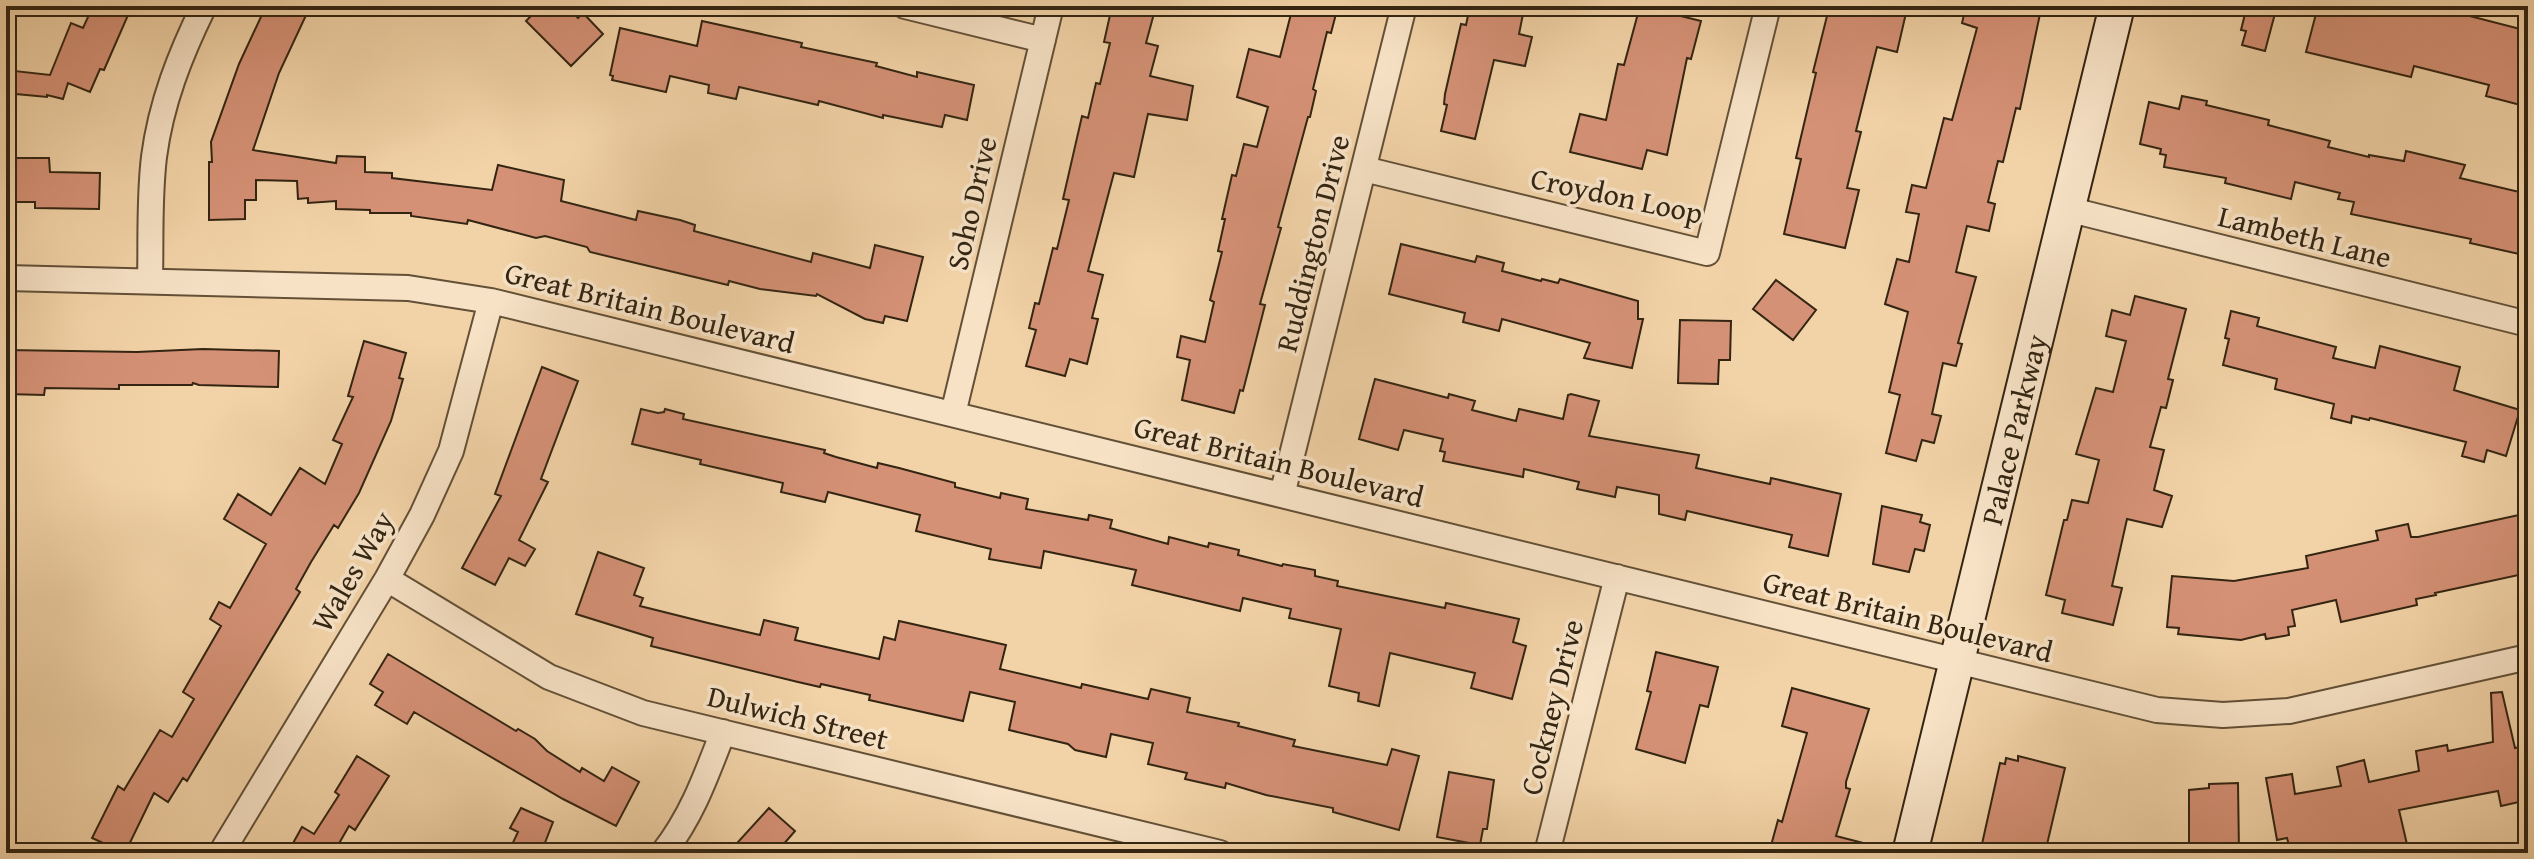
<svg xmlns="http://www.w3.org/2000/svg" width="2534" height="859" font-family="'Gentium Book Plus',serif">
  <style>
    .building { fill: #d59176; stroke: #332512; stroke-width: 2 }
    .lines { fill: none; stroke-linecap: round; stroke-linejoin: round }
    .street-casing { stroke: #635037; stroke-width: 28 }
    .secondary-casing { stroke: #332512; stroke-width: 38 }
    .street { stroke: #f7e2c6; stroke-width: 24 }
    .secondary { stroke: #f7e2c6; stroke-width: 34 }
    .labels { text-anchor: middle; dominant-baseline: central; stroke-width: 7; stroke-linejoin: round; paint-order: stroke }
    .street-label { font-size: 30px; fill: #332512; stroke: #f7e2c6 }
  </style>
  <rect width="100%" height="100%" fill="#f2d3a7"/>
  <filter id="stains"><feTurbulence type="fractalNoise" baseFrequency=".0025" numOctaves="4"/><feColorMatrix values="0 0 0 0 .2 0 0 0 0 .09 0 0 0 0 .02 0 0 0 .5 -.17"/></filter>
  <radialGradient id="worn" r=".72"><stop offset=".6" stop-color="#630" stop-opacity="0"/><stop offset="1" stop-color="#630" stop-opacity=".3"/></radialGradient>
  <path class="building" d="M93,6H132L104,70L100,69L90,92L68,83L63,99L47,95V97L16,94V87L6,84V70L50,75L71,23L83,28Z
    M266,6H297L308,11L279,73L253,150L336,163L337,156L365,157V172L392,173V178L492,190L498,165L564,180L561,201L636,220L638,211L680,220L695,225L694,231L811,262L813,253L870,268L875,245L923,257L907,321L885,316L883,323L865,319L817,294L816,296L760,289L729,281L728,285L590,252L587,247L545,236L536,238L468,220L467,224L411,216V213H370V210L336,209V201L308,203V198L298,199L297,181L256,180V200H245V219L209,220V162H212L211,142L239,64Z
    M541,6H567L578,18L583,13L603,34L571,66L526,21Z
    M1112,6H1156L1146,43L1158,46L1150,76L1193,86L1187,120L1148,114L1134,177L1114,173L1088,271L1103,275L1092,318L1098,319L1087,364L1070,359L1065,376L1026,366L1036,330L1029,328L1035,303L1039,304L1053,248L1057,249L1069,200L1063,199L1082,116L1088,118L1096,83L1100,84L1110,43L1104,42Z
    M1293,6H1323L1337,10L1331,33L1327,32L1313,89L1316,91L1310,117H1308L1278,227L1281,228L1260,304L1265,305L1243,391L1240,390L1234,413L1182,400L1190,360L1177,357L1181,336L1205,342L1214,302L1210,300L1222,252L1218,251L1225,219H1222L1232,175L1236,176L1244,144L1257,147L1268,107L1237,97L1249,49L1280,57Z
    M1470,6H1490L1523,14L1519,34L1532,37L1525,66L1494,60L1475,139L1441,131L1447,105L1444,104L1445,94L1461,24L1466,25Z
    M1640,6L1701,21L1691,59L1687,58L1667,155L1647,150L1642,169L1570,152L1580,114L1606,120L1618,64L1624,65Z
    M1852,6H1878L1906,13L1897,52L1877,47L1856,131L1861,132L1847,188L1859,190L1845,248L1784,234L1801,159L1796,158L1816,73L1813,72L1829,8L1851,14Z
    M1966,6H2009L2040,14L2020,109L2016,108L2003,162L1998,161L1988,202L1995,204L1989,231L1967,226L1956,272L1976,277L1958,343L1962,344L1956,366L1943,363L1932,414L1941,416L1934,443L1922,440L1916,461L1886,453L1900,395L1889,392L1908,312L1885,304L1897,259L1909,262L1919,214L1906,212L1912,185L1926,188L1944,118L1952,120L1977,28L1962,23Z
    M2247,6H2277L2265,51L2242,45L2246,31L2241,30Z
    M2318,6H2431L2528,31V107L2486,96L2489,85L2414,66L2411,77L2306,52Z
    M702,21L802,43L801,47L877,63L876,66L917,77V72L974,85L967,120L945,115L942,127L883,115V118L819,101L818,105L739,87L736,99L708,93L709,85L670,76L666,92L612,80L613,76L610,75L620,28L697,46Z
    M2182,96L2207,101L2206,105L2269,120L2268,125L2330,141L2328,147L2369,157V155L2404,161L2406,151L2465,165L2460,178L2528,194V256L2470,243L2471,239L2351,214L2354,202L2338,199L2340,193L2295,182L2291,199L2225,183L2226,178L2164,167L2166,155L2160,154L2161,149L2140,144L2149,102L2179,109Z
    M6,158H49L50,172L100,173L99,209L35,208V202H6Z
    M1401,244L1475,262L1477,256L1504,263L1502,271L1541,281L1542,279L1558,283L1560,279L1638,301V319H1643L1632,368L1584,358L1590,343L1502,319L1499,331L1463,322L1465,313L1389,294Z
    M1776,280L1816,310L1793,340L1753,309Z
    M2135,296L2186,309L2168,379L2173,380L2166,408L2161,407L2150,447L2164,450L2154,490L2172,496L2162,527L2127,519L2112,586L2122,588L2113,625L2062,613L2065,600L2046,595L2064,520H2067L2072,500L2088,503L2099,460L2076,454L2096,388L2113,392L2126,341L2106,336L2112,310L2130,315Z
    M2231,311L2259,318L2257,326L2336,347L2333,358L2375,368L2380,346L2460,367L2454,390L2520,410L2506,456L2487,450L2484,462L2462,456L2466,442L2370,418L2369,420L2352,416L2351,423L2331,418L2334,404L2275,389L2277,379L2223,365L2229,339L2225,338Z
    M1680,320L1731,321L1730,360H1719L1718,384L1678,383Z
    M364,341L406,353L399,378L403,379L391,421L359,493L338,528L334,525L311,562L296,589L300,592L187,781L183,778L168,802L154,793L125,853L92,838L118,786L124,790L160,730L172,737L194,699L183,692L221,626L210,619L219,602L230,608L266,544L224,519L238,494L271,515L300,468L325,484L342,444L333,440L353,397L348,396Z
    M203,349L279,351L278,387L199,385L193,383L192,385H119V389L45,388L44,395L6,394V350L137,352Z
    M542,367L578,381L541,479L548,482L519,540L535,549L525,566L509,558L495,585L462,568L501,496L495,494Z
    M1375,379L1448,398L1449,394L1475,401L1472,410L1516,421L1519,409L1563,419L1568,395L1571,394L1599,401L1589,436L1699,455L1696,468L1770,484L1771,478L1841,494L1828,556L1789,547L1792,535L1687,511L1685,520L1659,514V495L1617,487L1615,497L1577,489L1579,482L1524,469L1523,477L1443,461L1445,452L1440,451L1443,439L1404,430L1398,450L1359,439Z
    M641,409L658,413L664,412L665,409L684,414L683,419L825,450L824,453L836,457L877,468L878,463L899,468L955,483V487L1000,498L1001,493L1028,499L1026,509L1088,520L1089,515L1112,520L1110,528L1168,544L1169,537L1208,547L1209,543L1239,550L1238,555L1282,566L1283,564L1315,570V576L1338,581L1337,586L1445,608L1446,603L1519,619L1513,642L1526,646L1512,699L1471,688L1475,673L1390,653L1379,706L1358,701L1359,693L1329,686L1341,629L1289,618L1291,609L1243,598L1240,611L1132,585L1136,570L1044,551L1041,568L989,559L991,549L916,531L920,515L828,492L825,502L781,492L783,483L700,464L701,460L632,444Z
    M1882,506L1922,515L1920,522L1930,525L1924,551L1915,549L1909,572L1873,564Z
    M2528,513V573L2435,593L2436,595L2416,599L2417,605L2341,622L2336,600L2292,610L2295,626L2288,627L2289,635L2266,639L2265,634L2241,640L2178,634L2179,628L2167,627L2172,576L2234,581L2308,568L2306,556L2378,540L2376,531L2408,524L2411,537H2418Z
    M598,552L644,568L634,595L643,598L640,606L708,623L760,635L764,620L798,628L795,640L879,659L884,637L895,640L899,621L1006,645L1000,669L1081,688L1082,684L1148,699L1151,689L1190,698L1187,712L1239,723L1238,726L1295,740L1293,746L1387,765L1392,749L1419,756L1399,830L1333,812V808L1266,795L1226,783L1225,788L1185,779L1187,773L1148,764L1153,743L1111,734L1106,757L1075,750L1068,744L1009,730L1015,702L970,692L963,721L869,700L870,695L821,684L820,687L798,682L651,646L653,638L576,614Z
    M1656,652L1718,667L1708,707L1700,705L1685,763L1636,749L1651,692L1647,691Z
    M388,654L516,731L518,729L535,739L547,751L580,772L582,768L604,781L612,767L639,782L616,826L563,799L414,712L407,724L375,705L383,692L370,684Z
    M1792,688L1869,709L1846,782V788L1850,789L1836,836L1875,846L1874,853H1769L1778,820L1782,822L1807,733L1782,726Z
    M2502,692L2515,748L2528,745V800L2501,806L2498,791L2399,810L2409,853H2365V846L2322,853H2303L2302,847L2290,849L2287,838L2277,840L2266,778L2292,774L2295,794L2341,786L2337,767L2364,760L2369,782L2419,771L2416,751L2447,745L2448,751L2493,742L2491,693Z
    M357,756L389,776L355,830L349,826L337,847L346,853H302L292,845L302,827L314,834L339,795L335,792Z
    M2018,756L2065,768L2045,853H1980L2000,763L2005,764L2006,758L2018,761Z
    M1449,772L1494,780L1487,829H1483L1480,845L1437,837Z
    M2238,783L2239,853H2189V790L2209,788V784Z
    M521,808L553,822L541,853H508L518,832L510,828Z
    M769,808L795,831L776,853H728Z"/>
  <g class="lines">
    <defs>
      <path id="street" d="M905,6L1043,40
        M1364,169L1707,253L1768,6
        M2067,209L2528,324
        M6,278L408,288L491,301L2157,710L2223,715L2289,711L2528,657
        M150,281C151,240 149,198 154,157C161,103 180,55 204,6
        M953,414L1051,6
        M1282,495L1404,6
        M387,579L549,677L643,713L1220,853
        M221,853L387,579L422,515L451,451L491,301
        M663,853C692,816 706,776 723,732
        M1547,853L1617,577"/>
      <g id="secondary">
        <path id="s1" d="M1910,853L2117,6"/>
      </g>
    </defs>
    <use href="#street" class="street-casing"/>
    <use href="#secondary" class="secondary-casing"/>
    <use href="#street" class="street"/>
    <use href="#secondary" class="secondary"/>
  </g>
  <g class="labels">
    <g class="street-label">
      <text transform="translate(1617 195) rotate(12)">Croydon Loop</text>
      <text transform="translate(971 203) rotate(-77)">Soho Drive</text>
      <text transform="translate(2305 236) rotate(14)">Lambeth Lane</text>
      <text transform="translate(1312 243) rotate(-76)">Ruddington Drive</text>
      <text transform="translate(650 307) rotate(14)">Great Britain Boulevard</text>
      <text stroke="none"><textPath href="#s1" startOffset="436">Palace Parkway</textPath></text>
      <text transform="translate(1279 461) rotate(14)">Great Britain Boulevard</text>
      <text transform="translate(352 571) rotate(-60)">Wales Way</text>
      <text transform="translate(1908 616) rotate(14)">Great Britain Boulevard</text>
      <text transform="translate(1551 707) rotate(-76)">Cockney Drive</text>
      <text transform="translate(798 717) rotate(14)">Dulwich Street</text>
    </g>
  </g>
  <rect width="2534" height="859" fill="none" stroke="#f2d3a7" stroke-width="32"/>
  <rect x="8" y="8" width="2518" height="843" fill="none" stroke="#332512" stroke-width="4"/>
  <rect x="16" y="16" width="2502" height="827" fill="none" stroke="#332512" stroke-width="2"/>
  <rect width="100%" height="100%" filter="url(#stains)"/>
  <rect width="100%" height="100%" fill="url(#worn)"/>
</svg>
